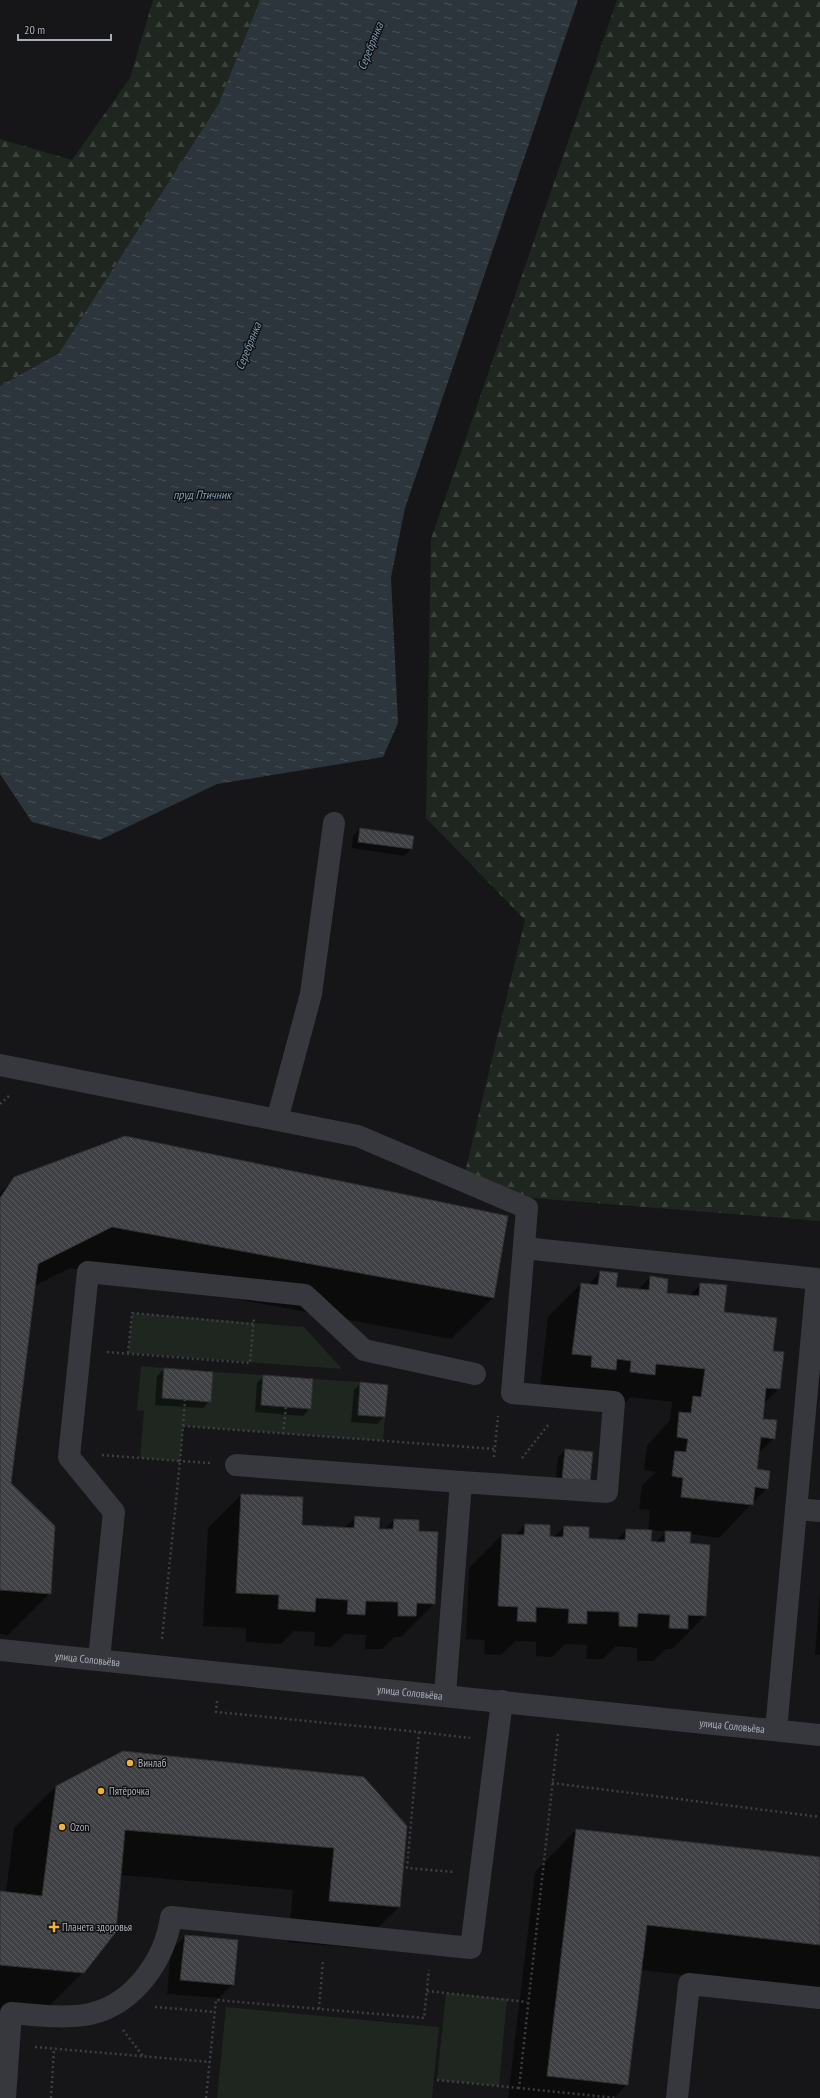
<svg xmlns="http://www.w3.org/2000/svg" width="820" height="2098" font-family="'PT Sans Narrow',sans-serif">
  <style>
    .forest { fill: url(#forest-firs) }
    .park { fill: #1e261f }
    .water { fill: url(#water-ripples) }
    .shadow { fill: #0007; fill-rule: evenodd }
    .building { fill: url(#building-back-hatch); stroke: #303034 }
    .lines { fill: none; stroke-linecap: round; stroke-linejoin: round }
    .path { stroke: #3d3f44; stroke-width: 2.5; stroke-dasharray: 2 3; stroke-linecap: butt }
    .minor { stroke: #37383d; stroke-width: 22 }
    .poi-dot { fill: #f2b134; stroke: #111113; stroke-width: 1.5 }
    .labels { text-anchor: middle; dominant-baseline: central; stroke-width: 3; stroke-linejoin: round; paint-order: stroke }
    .street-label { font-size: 11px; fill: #a8adb8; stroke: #111113 }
    .poi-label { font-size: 11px; fill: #a8adb8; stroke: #111113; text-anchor: start }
    .water-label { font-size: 12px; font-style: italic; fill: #7f9bb3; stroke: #111113 }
  </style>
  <defs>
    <pattern id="forest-firs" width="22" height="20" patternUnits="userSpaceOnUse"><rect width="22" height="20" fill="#1e261f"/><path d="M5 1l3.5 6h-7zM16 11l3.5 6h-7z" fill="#3c433d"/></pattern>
    <pattern id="water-ripples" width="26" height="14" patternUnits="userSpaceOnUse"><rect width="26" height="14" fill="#2c353c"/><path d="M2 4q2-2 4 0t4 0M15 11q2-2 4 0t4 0" fill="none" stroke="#485056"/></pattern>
    <pattern id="building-back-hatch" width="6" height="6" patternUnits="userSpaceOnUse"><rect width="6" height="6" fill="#404145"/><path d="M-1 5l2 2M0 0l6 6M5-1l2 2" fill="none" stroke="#595a5e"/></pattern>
  </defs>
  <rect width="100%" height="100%" fill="#161618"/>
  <path class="forest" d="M153,0H260L218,105L59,353L0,386V139L72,160L130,78Z
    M617,0H820V1221L495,1195L463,1181L525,920L426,818L431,539Z"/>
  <path class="park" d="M132,1313L304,1327L342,1369L128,1353Z
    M141,1366L164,1368L162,1398L211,1402L213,1372L263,1375L261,1405L311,1409L313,1379L360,1382L358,1415L385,1417L383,1441L183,1426L180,1461L140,1458L144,1411L137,1410Z
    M446,1993L507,1999L499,2086L437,2080Z
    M226,2007L439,2027L432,2098H217Z"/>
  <path class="water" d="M260,0H578L405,508L391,577L398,723L383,757L217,784L100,840L32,822L0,774V386L59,353L218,105Z"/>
  <path class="shadow" d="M360,829L411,849L404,856L352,848L353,836Z
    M15,1178L493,1298L451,1339L70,1268L34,1286L10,1483L50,1593L8,1635L0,1634V1193Z
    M600,1272L615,1288L638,1290L650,1277L666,1293L689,1296L701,1284L723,1313L772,1352L779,1389L763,1404L761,1420L774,1438L758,1454L756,1470L767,1488L719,1538L690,1534L689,1544L705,1616L672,1649H666L653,1661H637V1648L616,1646L603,1659H586L587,1645L565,1644L552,1657L536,1656V1642L516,1641L501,1655L484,1654L485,1640L466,1639L469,1568L502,1535H515L525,1525L549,1537L553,1538L564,1527L588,1539L616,1540L626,1530L648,1531L650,1510L639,1509L642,1485L656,1472L644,1470L647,1446L670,1420L672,1402L631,1397L621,1407L540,1387L548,1317L581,1284L588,1285ZM651,1530L666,1532L655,1543L650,1542Z
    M164,1369L210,1401L203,1408L155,1405L157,1376Z
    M264,1376L310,1408L303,1416L255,1412L257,1383Z
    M361,1383L384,1417L377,1424L351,1422L354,1390Z
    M565,1450L592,1452L555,1487L558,1457Z
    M241,1495L301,1526L344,1528L355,1518L378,1530H384L394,1520L418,1532L434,1604L401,1637H394L382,1649H365L366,1635L345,1634L331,1647L314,1646L315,1632L294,1631L281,1644L246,1642V1628L203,1626L208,1528Z
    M820,1593V1655L815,1654Z
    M363,1778L399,1907L357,1948L288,1942L293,1890L120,1875L83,1972L41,2014L0,2010V1892H6L14,1828L56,1786Z
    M576,1830L820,1858V1991L641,1970L627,2084L614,2098H508L535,1872Z
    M185,1936L233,1984L219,1998L167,1994L171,1950Z"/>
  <path class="building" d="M360,828L414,836L412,849L358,842Z
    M125,1136L508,1216L494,1298L112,1227L38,1264L11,1483L55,1526L51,1594L0,1590V1198L14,1177Z
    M600,1271L618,1273L616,1287L649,1290L650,1276L668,1279L667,1293L699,1296L700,1283L727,1285L724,1312L777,1318L773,1351L784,1352L780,1389L766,1388L763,1419L777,1420L775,1439L761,1437L757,1469L770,1471L768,1489L755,1487L753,1505L681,1497L683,1478L672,1476L675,1451L686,1452L687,1445L688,1439L677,1437L679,1412L691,1413L693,1396L701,1397L705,1369L656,1364L655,1375L630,1372L631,1361L617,1359L616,1370L591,1367L592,1356L572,1354L581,1283L598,1285Z
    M164,1368L213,1372L211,1402L162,1398Z
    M263,1375L313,1379L311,1409L261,1405Z
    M360,1382L388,1385L385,1417L358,1415Z
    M565,1449L593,1452L590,1482L562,1480Z
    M241,1494L303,1497L302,1525L354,1528L355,1516L380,1518L379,1529H393L394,1519L419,1520V1531L438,1532L435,1604L417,1603L416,1616H398V1602L366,1601L365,1615L347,1614L348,1600L316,1598L315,1612L278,1609L279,1595L236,1593Z
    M525,1524L550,1525V1536L556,1537H563L564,1526L589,1527V1538L625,1540L626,1529L652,1530L651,1541L657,1542H665V1531L691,1532L690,1543L710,1545L706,1616L688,1615V1629L669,1628L670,1615L638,1613L637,1627L619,1626V1612L587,1611V1624L568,1623L569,1609L536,1607V1622L517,1621L518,1607L498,1606L502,1534L524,1535Z
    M123,1751L364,1777L407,1826L400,1907L329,1901L334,1848L125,1830L116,1932L84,1973L0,1965V1891L42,1896L56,1786Z
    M576,1829L820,1857V1945L647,1925L628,2085L547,2076Z
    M185,1935L238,1940L234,1985L180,1980Z"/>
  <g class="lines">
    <path class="path" d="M0,1104L10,1095
      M107,1352L250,1363L254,1317
      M128,1353L132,1313L253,1324
      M183,1426L185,1400
      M283,1434L286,1407
      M102,1455L180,1461L162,1639
      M494,1457L498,1416
      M522,1458L549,1424
      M210,1463L180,1461L183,1426L495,1449
      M217,1701L216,1712L419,1732L407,1868L454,1872
      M419,1732L470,1738
      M558,1734L519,2088L616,2098
      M552,1783L820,1817
      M427,1991L527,2002
      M155,2007L215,2012
      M319,2009L323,1960
      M123,2030L143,2056
      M35,2047L210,2062
      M437,2080L519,2088
      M51,2098L54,2049
      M206,2098L216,2000L424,2018L429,1970"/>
    <g class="minor">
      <path d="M0,1065L358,1136L527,1208L512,1393L614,1402L607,1492L461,1482L445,1695"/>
      <path d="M277,1120L311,994L334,823"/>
      <path d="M524,1248L817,1279L776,1730"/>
      <path d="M236,1465L461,1482"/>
      <path d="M796,1509L820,1511"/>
      <path id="s1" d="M0,1650L820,1735"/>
      <path d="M99,1659L114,1512L69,1457L88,1272L305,1295L364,1350L475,1374"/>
      <path d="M5,2098L11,2013C37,2015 64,2019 90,2014C134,2004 165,1960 171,1917L471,1948L502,1701"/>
      <path d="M677,2098L689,1984L820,1998"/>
    </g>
  </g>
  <g class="poi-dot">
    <circle cx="130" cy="1763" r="4"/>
    <circle cx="101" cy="1791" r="4"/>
    <circle cx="62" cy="1827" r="4"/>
    <path d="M52 1921h4v4h4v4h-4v4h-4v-4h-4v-4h4z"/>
  </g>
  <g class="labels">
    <g class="street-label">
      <text stroke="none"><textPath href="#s1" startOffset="88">улица Соловьёва</textPath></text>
      <text stroke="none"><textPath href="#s1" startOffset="412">улица Соловьёва</textPath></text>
      <text stroke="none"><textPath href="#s1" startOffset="736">улица Соловьёва</textPath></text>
    </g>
    <g class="poi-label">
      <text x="138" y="1763">Винлаб</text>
      <text x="109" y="1791">Пятёрочка</text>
      <text x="70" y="1827">Ozon</text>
      <text x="62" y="1927">Планета здоровья</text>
    </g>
    <g class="water-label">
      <text transform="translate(370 46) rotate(-68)">Серебрянка</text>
      <text transform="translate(248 346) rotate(-68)">Серебрянка</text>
      <text x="202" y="494">пруд Птичник</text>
    </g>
  </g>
  <path d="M18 34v6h93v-6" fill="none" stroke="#a8adb8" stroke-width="2"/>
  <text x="24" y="34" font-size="12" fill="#a8adb8" stroke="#111113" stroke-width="3" paint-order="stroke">20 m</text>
</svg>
